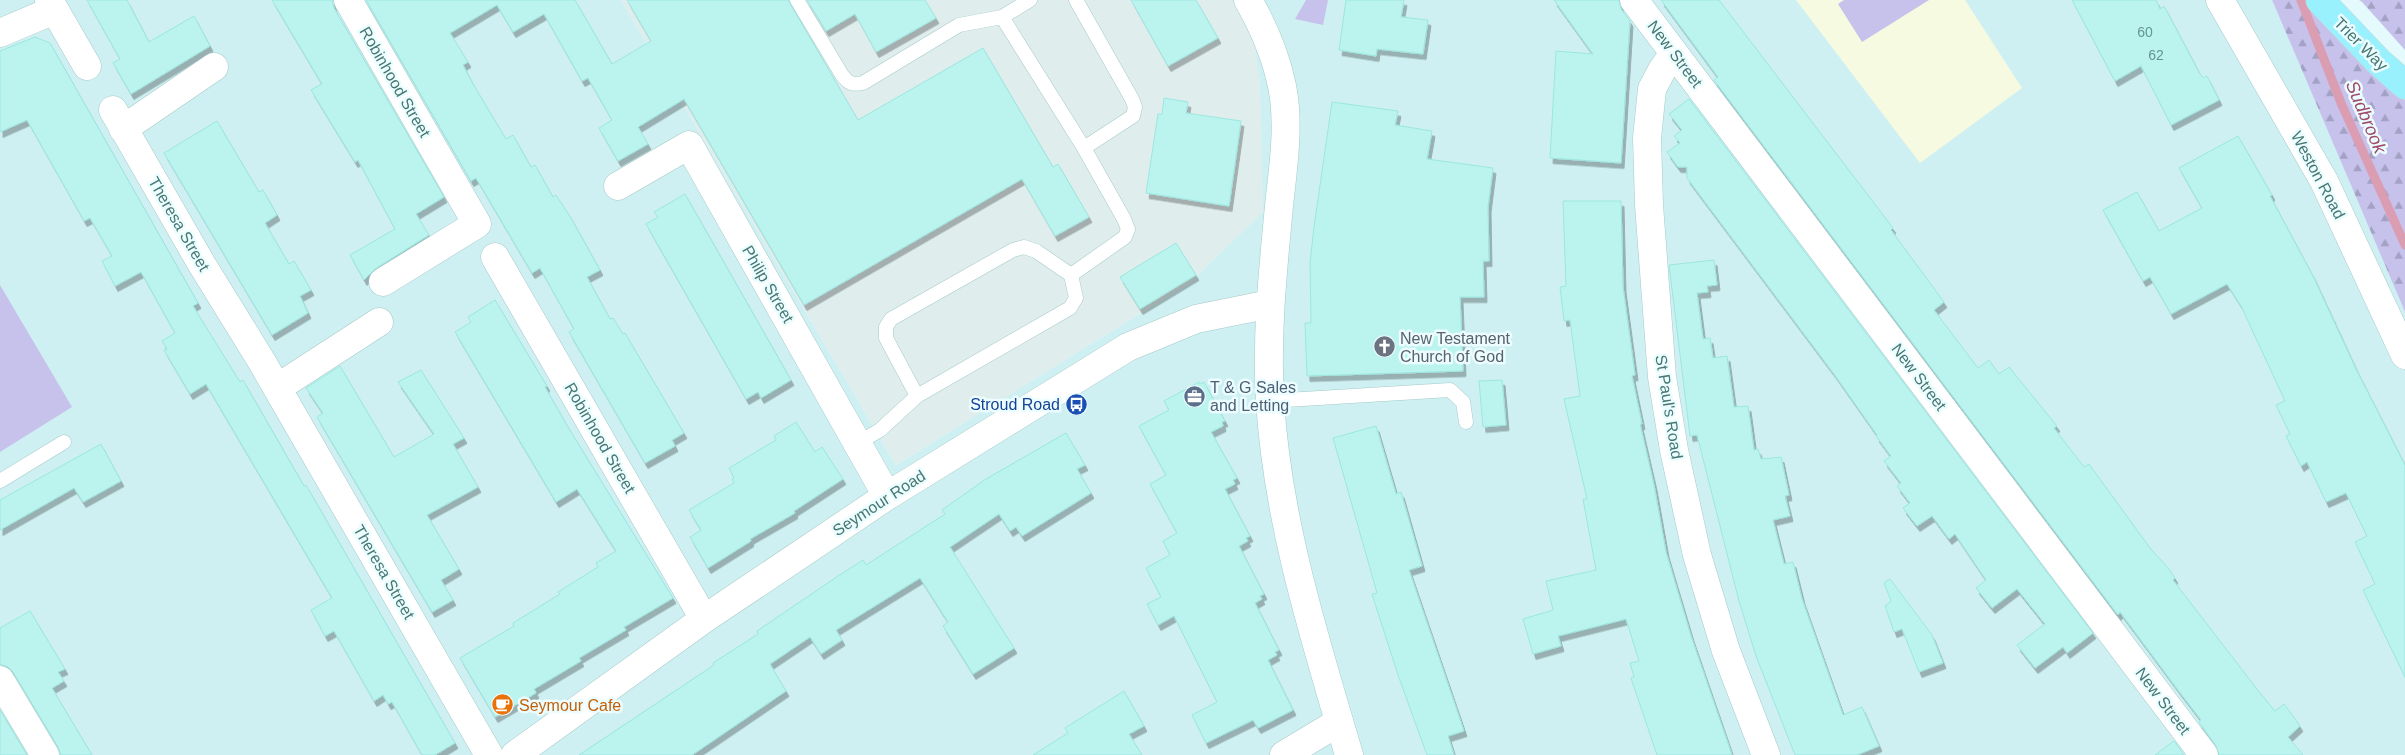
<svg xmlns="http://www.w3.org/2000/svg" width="2405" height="755" font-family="Arial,sans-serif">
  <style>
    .residential { fill: #cff0f2 }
    .industrial { fill: #dfeded }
    .education { fill: #f6fae1 }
    .green { fill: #c6c2ec }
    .forest { fill: url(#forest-firs) }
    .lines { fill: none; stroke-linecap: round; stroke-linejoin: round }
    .stream { stroke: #da9db2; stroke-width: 9 }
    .building { fill: #bbf4ef; stroke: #9ae7df; filter: url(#shadow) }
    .lane-casing { stroke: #a4cac8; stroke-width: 15 }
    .street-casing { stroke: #a4cac8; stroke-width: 29 }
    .secondary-casing { stroke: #a0ccca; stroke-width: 29 }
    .primary-casing { stroke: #c8d6d4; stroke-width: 29 }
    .lane { stroke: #fff; stroke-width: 14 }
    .street { stroke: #fff; stroke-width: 28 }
    .secondary { stroke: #fff; stroke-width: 28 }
    .primary { stroke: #9af1fe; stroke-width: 28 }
    .labels { text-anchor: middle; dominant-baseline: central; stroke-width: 5; stroke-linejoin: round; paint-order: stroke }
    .number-label { font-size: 14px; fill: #659690 }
    .street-label { font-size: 16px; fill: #487771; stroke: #ebfdff }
    .worship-label { font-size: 16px; fill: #5b616d; stroke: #ebfdff; text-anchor: start }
    .service-label { font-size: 16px; fill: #4e5e75; stroke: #ebfdff; text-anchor: start }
    .transit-label { font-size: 16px; fill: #164399; stroke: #ebfdff; text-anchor: end }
    .food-label { font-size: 16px; fill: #c56008; stroke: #ebfdff; text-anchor: start }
    .water-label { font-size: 18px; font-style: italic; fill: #a14966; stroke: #ebfdff }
  </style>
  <defs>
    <pattern id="forest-firs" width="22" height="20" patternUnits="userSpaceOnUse" patternTransform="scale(1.25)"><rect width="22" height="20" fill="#c6c2ec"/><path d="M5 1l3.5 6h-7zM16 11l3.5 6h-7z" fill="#a3a2c4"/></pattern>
    <filter id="shadow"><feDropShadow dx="3" dy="5.5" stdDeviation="0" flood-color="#0004"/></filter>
  </defs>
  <rect width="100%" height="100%" fill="#e4fafd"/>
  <path class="residential" d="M0,0H621L896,465L1189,283L1263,212L1236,0H2272L2405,312V755H0Z"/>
  <path class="industrial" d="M621,0H1236L1253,32L1260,83L1263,212L1189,283L896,465Z"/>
  <path class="education" d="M1796,0H1965L2022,88L1920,163Z"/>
  <path class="green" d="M1306,0H1328L1323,25L1295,19Z
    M1844,0H1929L1862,42L1838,4Z
    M0,285L72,407L0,452Z"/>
  <path class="forest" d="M2272,0H2311L2334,30L2405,100V312Z
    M2359,0H2405V50L2362,2Z"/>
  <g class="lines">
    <path class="stream" d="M2301,0L2341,103L2405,245"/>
  </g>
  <path class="building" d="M87,0H127L149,42L194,16L210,46L131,94L113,63L120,59Z
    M272,0H332L334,8L444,197L416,214L429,235L375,269L364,280L350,255L395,229L358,160L355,162L311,90L322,84Z
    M366,0H575L612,64L651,41L627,0H788L858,120L983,48L1053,167L1058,164L1089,217L1055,236L1022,179L804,305L684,99L638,127L648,144L618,161L599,128L612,120L588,78L582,81L544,14L513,32L497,5L450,33L468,62L463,65L473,84L506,139L513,135L531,167L535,165L553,197L556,195L571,218L600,270L587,277L610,319L613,318L623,334L625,333L684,433L672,440L675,446L645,463L569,332L574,329L540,268L532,273L476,178L471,181Z
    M807,0H925L936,18L876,52L855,14L826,31Z
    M1131,0H1196L1218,38L1168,66Z
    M1346,0H1404L1401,17L1428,20L1423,54L1377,49L1376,56L1339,50Z
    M1554,0H1619L1621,9L1630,21L1621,163L1550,158L1556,51L1593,54Z
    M1661,0H1719L1893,228L1891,230L1944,302L1934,310L1978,368L1989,360L1999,374L2009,367L2057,426L2054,428L2084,467L2089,464L2150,548L2169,569L2175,578L2173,580L2260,693L2275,711L2284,704L2293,716L2300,726L2288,737L2303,755H2219L2216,746L2199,722L2201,720L2178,690L2120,612L2118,615L1714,80L1718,77Z
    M2072,0H2156L2160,9L2164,6L2200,74L2204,78L2207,76L2219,100L2171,125L2141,66L2115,81Z
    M35,37L50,43L198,303L193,306L240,382L243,380L304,486L306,485L455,743L435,755H422L392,702L388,704L383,695L374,701L334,631L325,636L311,610L332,598L206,384L190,394L164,350L167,349L162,341L175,333L141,272L115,286L102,261L112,256L90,218L84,221L83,219L27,120L0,132V51Z
    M1164,98L1188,102L1186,113L1241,121L1229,206L1146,193L1158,114H1162Z
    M1689,99L2093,633L2067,653L2063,647L2035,668L2017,645L2045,624L2017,589L1992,608L1976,588L1986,580L1955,534L1949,539L1932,516L1917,526L1903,508L1910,503L1897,486L1901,483L1884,461L1891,456L1876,436L1877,435L1834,374L1687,178V167H1678L1667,152L1680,143L1674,136L1682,130L1669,114Z
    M1332,102L1398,111L1395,125L1432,131L1427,159L1493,168L1488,207L1489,261H1483L1484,297H1460L1463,371L1307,376L1305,323H1311L1310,263L1314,227Z
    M217,121L259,192L263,190L277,215L265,223L289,264L294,261L311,290L300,296L308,313L272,335L164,153Z
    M2238,136L2272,195L2270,196L2313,276L2356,369L2405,465V677L2363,590L2375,584L2355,542L2367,536L2346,493L2326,502L2307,462L2301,466L2286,436L2290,434L2276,405L2285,401L2241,306L2227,284L2171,314L2150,277L2143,281L2103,210L2137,192L2159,231L2202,208L2179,168Z
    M685,194L791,380L761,398L758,392L746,399L646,224L658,217L654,212Z
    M1563,201H1621L1623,287L1635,375L1632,376L1642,424H1640L1654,485L1666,552L1691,636L1732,755H1657L1631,678L1634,677L1630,663L1639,661L1626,619L1558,636L1561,646L1533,654L1523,619L1553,610L1546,581L1596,570L1583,499H1587L1564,399L1580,396L1570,320L1564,321L1560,287L1566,286Z
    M1176,243L1196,275L1140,309L1120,277Z
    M1714,260L1717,285L1707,286L1708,292L1697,293L1703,339L1710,338L1713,358L1727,356L1734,407L1748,406L1754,450L1758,449L1761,459L1781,457L1789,495L1785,496L1790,516L1773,520L1784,564L1793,562L1802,599L1843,715L1862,707L1879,746L1857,755H1795L1756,656L1739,601L1697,435L1690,436L1669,265Z
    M495,300L547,386L545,387L568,427L673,598L624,627L626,630L579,658L581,661L534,689L536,693L495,717L460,658L514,626L513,623L560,594L558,592L598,567L596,563L616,551L577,489L556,502L455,332L471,322L468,317Z
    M340,366L394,457L434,434L398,382L421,370L464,438L453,444L478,487L427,515L459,569L441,580L453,600L432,612L317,417L323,413L306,388Z
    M1502,380L1506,425L1483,427L1479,381Z
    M1199,382L1200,384L1204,382L1225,421L1222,422L1223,426L1211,432L1237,478L1233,480L1235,484L1225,489L1250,536L1246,538L1248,541L1239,546L1264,594L1260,596L1262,599L1255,603L1279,650L1275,652L1277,655L1268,660L1293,710L1258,728L1253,720L1206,743L1192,715L1217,702L1174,616L1158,625L1147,604L1161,597L1146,568L1170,555L1163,541L1177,533L1150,484L1166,475L1139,426L1169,410L1164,401Z
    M796,422L815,452L822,447L843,479L794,511L795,513L750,539L751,541L708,568L690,537L701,530L689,510L734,483L732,479L734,478L729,468L776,440L774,436Z
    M1376,426L1396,494L1401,492L1422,566L1409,570L1464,731L1448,736L1454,755H1427L1398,675L1372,594L1377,593L1333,438Z
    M1066,433L1085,465L1077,469L1091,493L1022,536L1016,527L1010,531L999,514L950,547L1014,648L973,674L943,626L948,622L920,578L836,630L842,640L821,654L810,637L770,664L786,691L692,755H579L714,665L713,663L758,634L757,631L838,576L863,560L866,565L945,514L942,510L986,479Z
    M101,444L121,481L83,502L74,488L0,530V500Z
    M1890,579L1932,635L1943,663L1919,672L1902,629L1894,632L1885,606L1891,601L1884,583Z
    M30,611L65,669L58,672L64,681L52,688L92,755H61L58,747L13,672L8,667L0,664V628Z
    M1124,691L1144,726L1129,734L1142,755H1033L1068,733L1065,728Z
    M0,710L27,755H0Z
    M2174,741L2184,755H2155Z"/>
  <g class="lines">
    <defs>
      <path id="lane" d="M797,0L842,75C849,84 853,85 863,83L959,25L1002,17L1030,0
        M1002,17L1084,148L1133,116L1135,107L1132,99L1076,0
        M1071,275L1125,237L1128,229L1124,219L1084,148
        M1270,401L1450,390L1463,402L1466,422
        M858,443L880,430L917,396L1070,308L1076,298L1071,275L1036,251L1024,247L1013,250L891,319L886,327V338L917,396
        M0,481L64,442"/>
      <path id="street" d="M49,0L87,66
        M348,0L477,224L383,282
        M1634,0L2204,755
        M2220,0L2324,181L2405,355
        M0,33L54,10
        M1674,53L1662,70L1652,89L1647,138L1649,205L1662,377L1674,450L1697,555L1726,651L1766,755
        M113,110L201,263L262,362L489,755
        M123,129L214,67
        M618,186L689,145L887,496
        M495,257L704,619
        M277,388L379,322
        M0,680L45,755
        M515,755L704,619L887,496L1128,347L1196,319L1270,304
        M1284,755L1339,722"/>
      <path id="secondary" d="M1248,0C1263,26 1276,57 1282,86C1290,125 1283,167 1279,206C1273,270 1266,335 1270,400C1277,521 1315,639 1349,755"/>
      <path id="primary" d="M2320,0L2378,61L2405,85"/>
    </defs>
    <use href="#lane" class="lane-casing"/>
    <use href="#street" class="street-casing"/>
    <use href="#secondary" class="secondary-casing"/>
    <use href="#primary" class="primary-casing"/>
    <use href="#lane" class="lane"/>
    <use href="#street" class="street"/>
    <use href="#secondary" class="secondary"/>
    <use href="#primary" class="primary"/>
  </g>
  <defs>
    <symbol id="church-disc" viewBox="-11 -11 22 22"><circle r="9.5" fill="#6b7280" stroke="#ebfdff"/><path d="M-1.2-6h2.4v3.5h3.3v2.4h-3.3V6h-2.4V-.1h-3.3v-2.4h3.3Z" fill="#fff"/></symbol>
    <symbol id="office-disc" viewBox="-11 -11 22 22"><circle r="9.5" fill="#5c6f8a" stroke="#ebfdff"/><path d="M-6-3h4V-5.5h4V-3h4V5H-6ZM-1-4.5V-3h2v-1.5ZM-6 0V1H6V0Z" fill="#fff"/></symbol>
    <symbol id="bus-disc" viewBox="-11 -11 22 22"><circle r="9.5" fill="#1a4fb4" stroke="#ebfdff"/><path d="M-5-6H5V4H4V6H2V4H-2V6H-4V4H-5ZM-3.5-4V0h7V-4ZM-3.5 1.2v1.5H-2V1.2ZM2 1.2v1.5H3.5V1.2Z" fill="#fff"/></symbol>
    <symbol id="cafe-disc" viewBox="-11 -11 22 22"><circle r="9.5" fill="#e8710a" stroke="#ebfdff"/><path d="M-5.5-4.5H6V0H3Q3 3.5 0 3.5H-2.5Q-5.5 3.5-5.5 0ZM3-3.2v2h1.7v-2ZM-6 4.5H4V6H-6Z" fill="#fff"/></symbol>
  </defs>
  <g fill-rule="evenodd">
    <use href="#church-disc" x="1372" y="334" width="25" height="25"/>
    <use href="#office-disc" x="1182" y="384" width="25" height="25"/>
    <use href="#bus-disc" x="1064" y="392" width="25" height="25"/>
    <use href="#cafe-disc" x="490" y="692" width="25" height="25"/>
  </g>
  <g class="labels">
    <g class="number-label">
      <text x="2145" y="32">60</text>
      <text x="2156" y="55">62</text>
    </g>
    <g class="street-label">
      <text transform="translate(2361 44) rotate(45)">Trier Way</text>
      <text transform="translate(1675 54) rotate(53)">New Street</text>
      <text transform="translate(395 82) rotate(60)">Robinhood Street</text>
      <text transform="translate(2318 175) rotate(62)">Weston Road</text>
      <text transform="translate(179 224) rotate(60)">Theresa Street</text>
      <text transform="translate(768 284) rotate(60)">Philip Street</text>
      <text transform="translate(1919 377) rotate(53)">New Street</text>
      <text transform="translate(1669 407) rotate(81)">St Paul's Road</text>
      <text transform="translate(600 438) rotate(60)">Robinhood Street</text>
      <text transform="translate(879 503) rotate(-33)">Seymour Road</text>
      <text transform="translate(384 572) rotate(60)">Theresa Street</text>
      <text transform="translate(2163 701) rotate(53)">New Street</text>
    </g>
    <g class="worship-label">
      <text x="1400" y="338">New Testament<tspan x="1400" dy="18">Church of God</tspan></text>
    </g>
    <g class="service-label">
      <text x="1210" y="387">T &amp; G Sales<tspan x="1210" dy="18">and Letting</tspan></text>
    </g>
    <g class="transit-label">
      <text x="1060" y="404">Stroud Road</text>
    </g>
    <g class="food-label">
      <text x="519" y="705">Seymour Cafe</text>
    </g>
    <g class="water-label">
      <text transform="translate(2366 117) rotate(67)">Sudbrook</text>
    </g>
  </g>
</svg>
